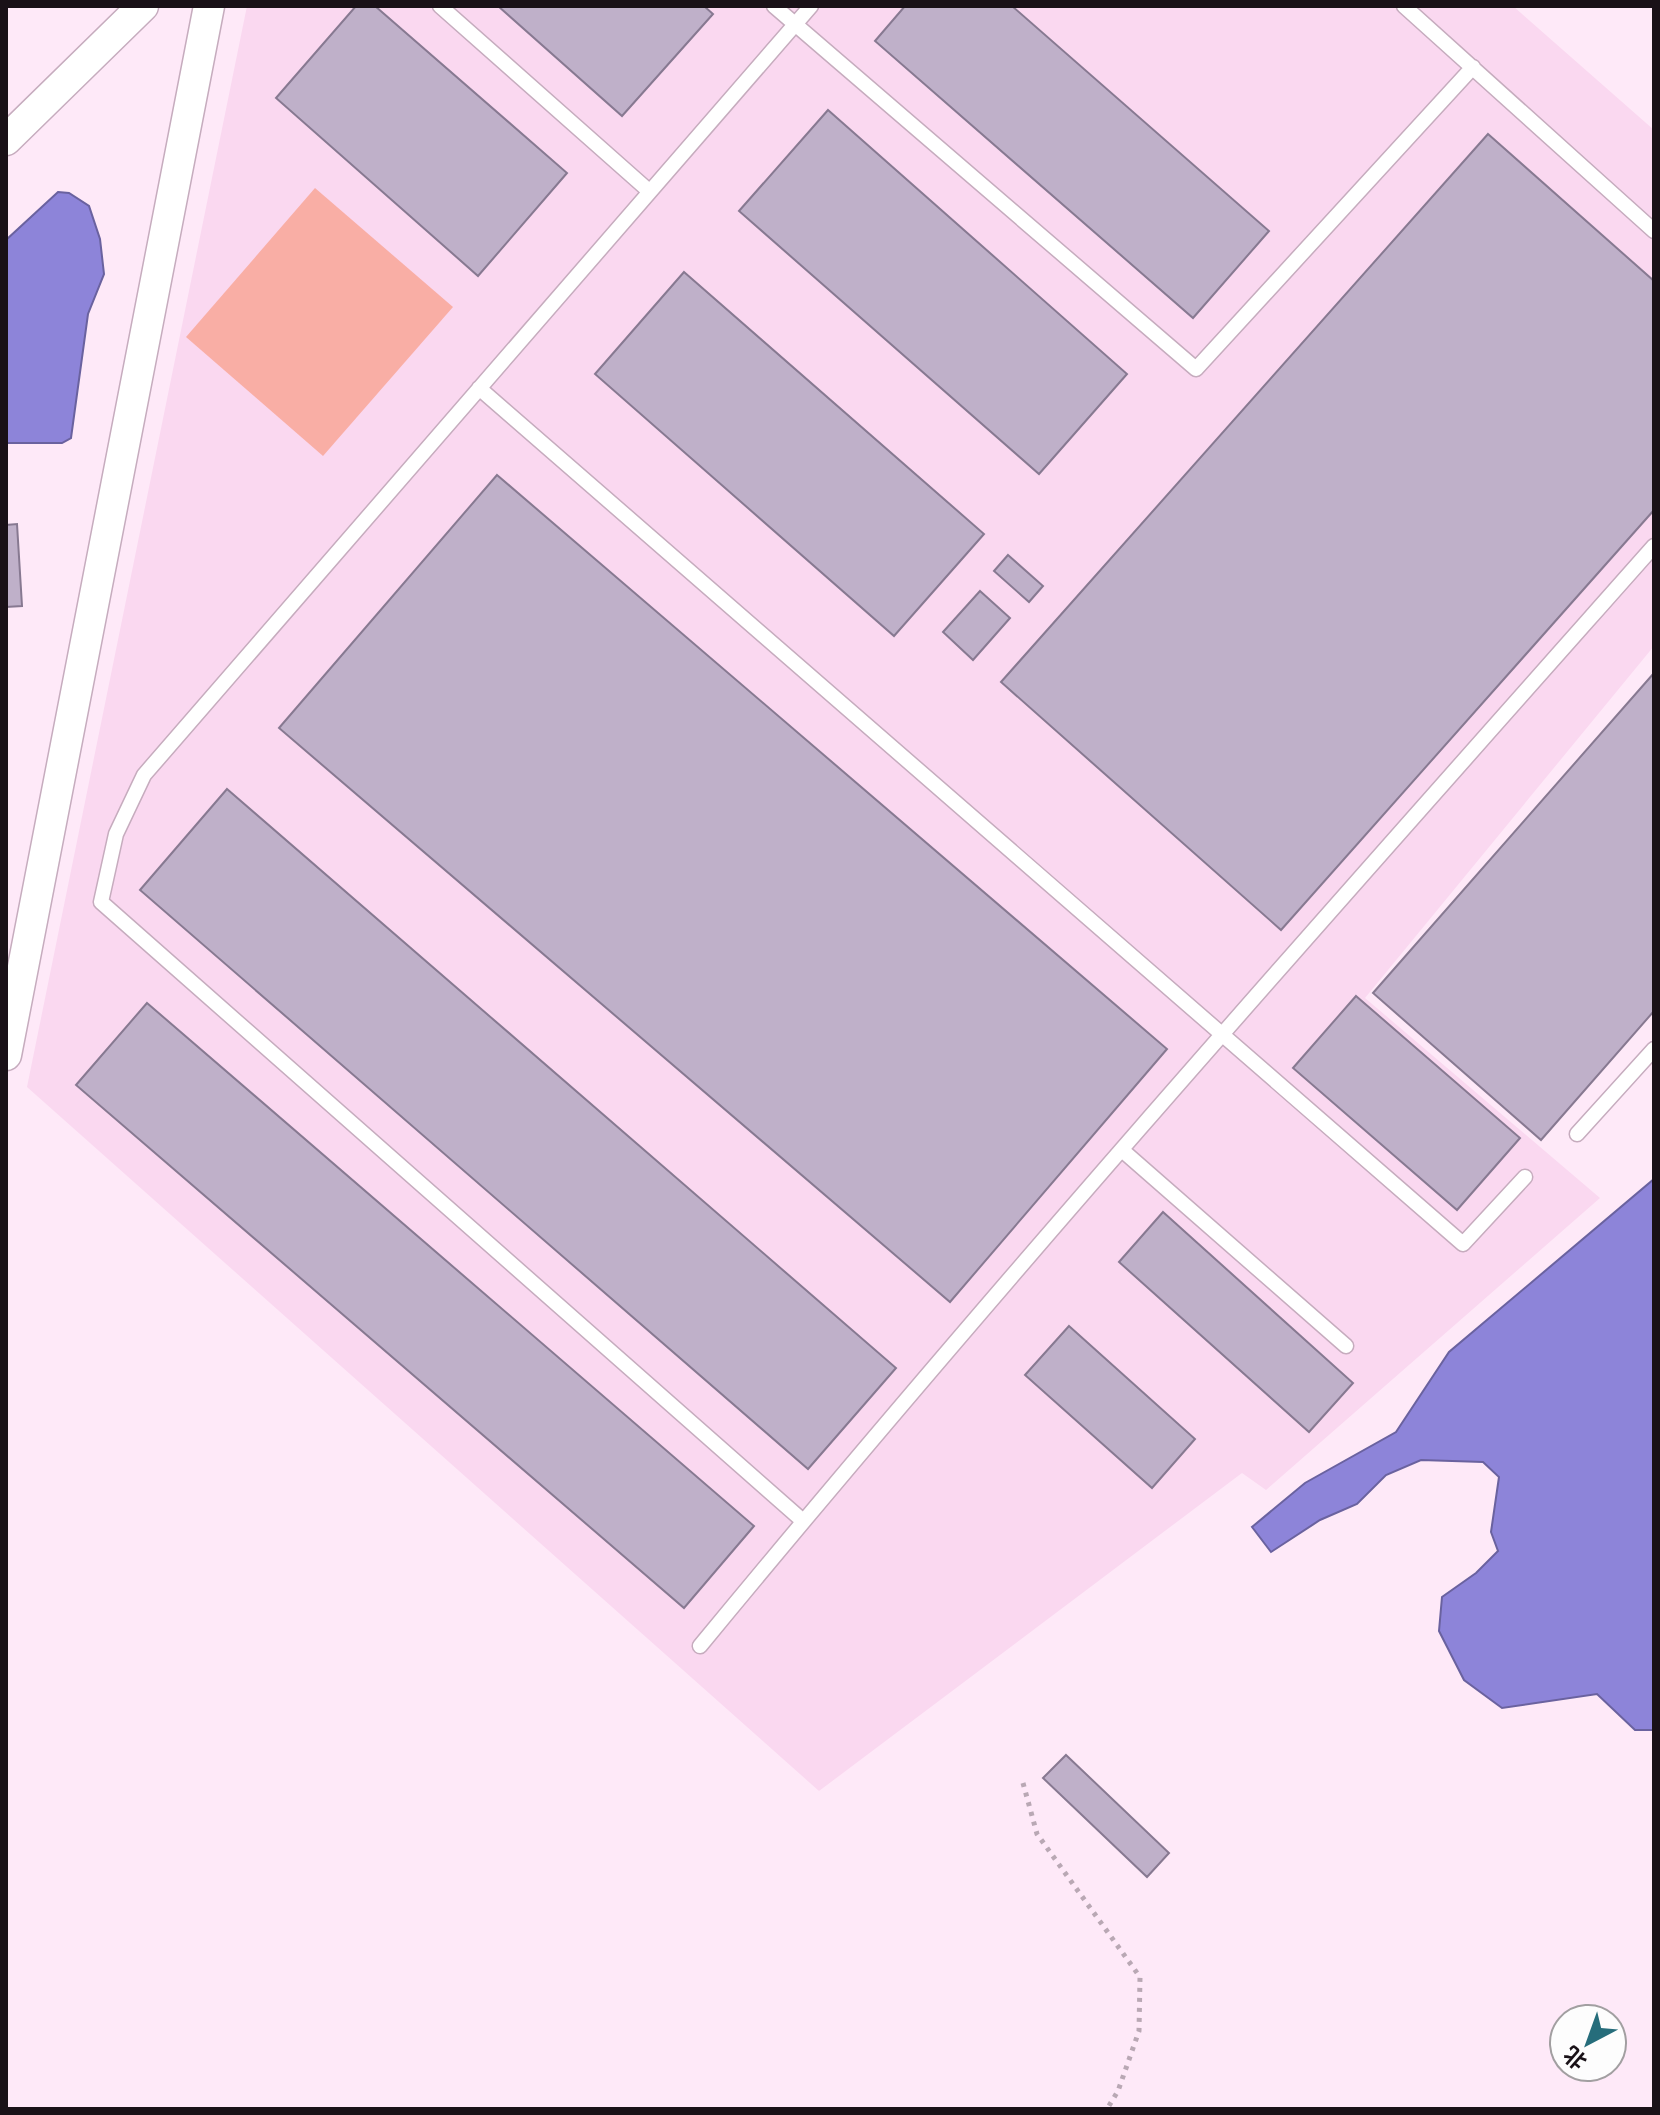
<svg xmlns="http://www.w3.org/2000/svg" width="1660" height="2115" font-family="Poppins,'Noto Sans SC',sans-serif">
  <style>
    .built { fill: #fad8f0 }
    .green { fill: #f9aea5 }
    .water { fill: #8d84d9; stroke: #6a629f; stroke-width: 2 }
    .building { fill: #bfb0c9; stroke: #877991; stroke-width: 2 }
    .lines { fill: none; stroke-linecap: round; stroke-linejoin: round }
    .lane-casing { stroke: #c6acbe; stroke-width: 17 }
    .street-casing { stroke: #c6acbe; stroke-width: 33 }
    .path { stroke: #b9a8b4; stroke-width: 5; stroke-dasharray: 4 6; stroke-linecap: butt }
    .lane { stroke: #fff; stroke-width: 14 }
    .street { stroke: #fff; stroke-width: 30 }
  </style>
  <rect width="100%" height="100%" fill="#fee9f8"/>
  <path class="built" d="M247,6H1513L1654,130V646L1365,998L1600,1198L1266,1490L1242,1473L819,1791L27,1087Z"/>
  <path class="green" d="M315,188L453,307L323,456L186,337Z"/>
  <path class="water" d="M58,192L69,193L89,206L100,239L104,274L88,314L71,438L62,443H6V240Z
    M1654,1179V1730H1635L1597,1694L1502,1708L1464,1680L1439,1631L1442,1597L1476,1573L1498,1551L1491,1532L1499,1477L1483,1462L1421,1460L1386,1475L1357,1504L1320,1520L1271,1552L1252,1527L1305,1483L1396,1432L1449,1352Z"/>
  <path class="building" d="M356,6H375L567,173L478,276L276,98Z
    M498,6H704L713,14L622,116Z
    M905,6H1012L1269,231L1193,318L875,41Z
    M828,110L1127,374L1039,474L739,211Z
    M1488,134L1654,281V510L1281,930L1001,682Z
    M684,272L984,534L894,636L595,374Z
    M497,475L1167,1049L950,1302L279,728Z
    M17,524L22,606L6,607V525Z
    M1008,555L1043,586L1029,602L994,571Z
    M980,591L1010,618L973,660L943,632Z
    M1654,673V1011L1541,1140L1373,993Z
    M227,789L896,1368L808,1469L140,890Z
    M1356,996L1520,1138L1457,1210L1293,1068Z
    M147,1003L754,1526L684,1608L76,1085Z
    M1163,1212L1353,1383L1309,1432L1119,1262Z
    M1069,1326L1195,1439L1152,1488L1025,1375Z
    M1066,1755L1169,1853L1147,1877L1043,1778Z"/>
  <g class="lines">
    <defs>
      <path id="lane" d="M440,6L649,191
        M774,6L1196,369L1473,67
        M1404,6L1654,231
        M479,388L1463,1244L1525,1177
        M1577,1134L1654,1049
        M1122,1150L1346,1346
        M803,1521L101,902L116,834L144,775L811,6
        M700,1646C1009,1271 1332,909 1654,546"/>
      <path id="street" d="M6,140L143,6
        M6,1055L209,6"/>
    </defs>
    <use href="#lane" class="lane-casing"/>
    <use href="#street" class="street-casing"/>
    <path class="path" d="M1023,1783L1037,1834L1140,1977L1139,2031L1118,2091L1107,2109"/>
    <use href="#lane" class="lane"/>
    <use href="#street" class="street"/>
  </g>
  <rect width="1660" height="2115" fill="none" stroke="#191117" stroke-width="16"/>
  <g transform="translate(1588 2043) rotate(221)"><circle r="38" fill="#fdfdfd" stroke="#a29fa1" stroke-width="2"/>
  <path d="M0-6L14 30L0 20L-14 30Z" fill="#266d7b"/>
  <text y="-12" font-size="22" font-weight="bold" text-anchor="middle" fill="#191117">北</text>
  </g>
</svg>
